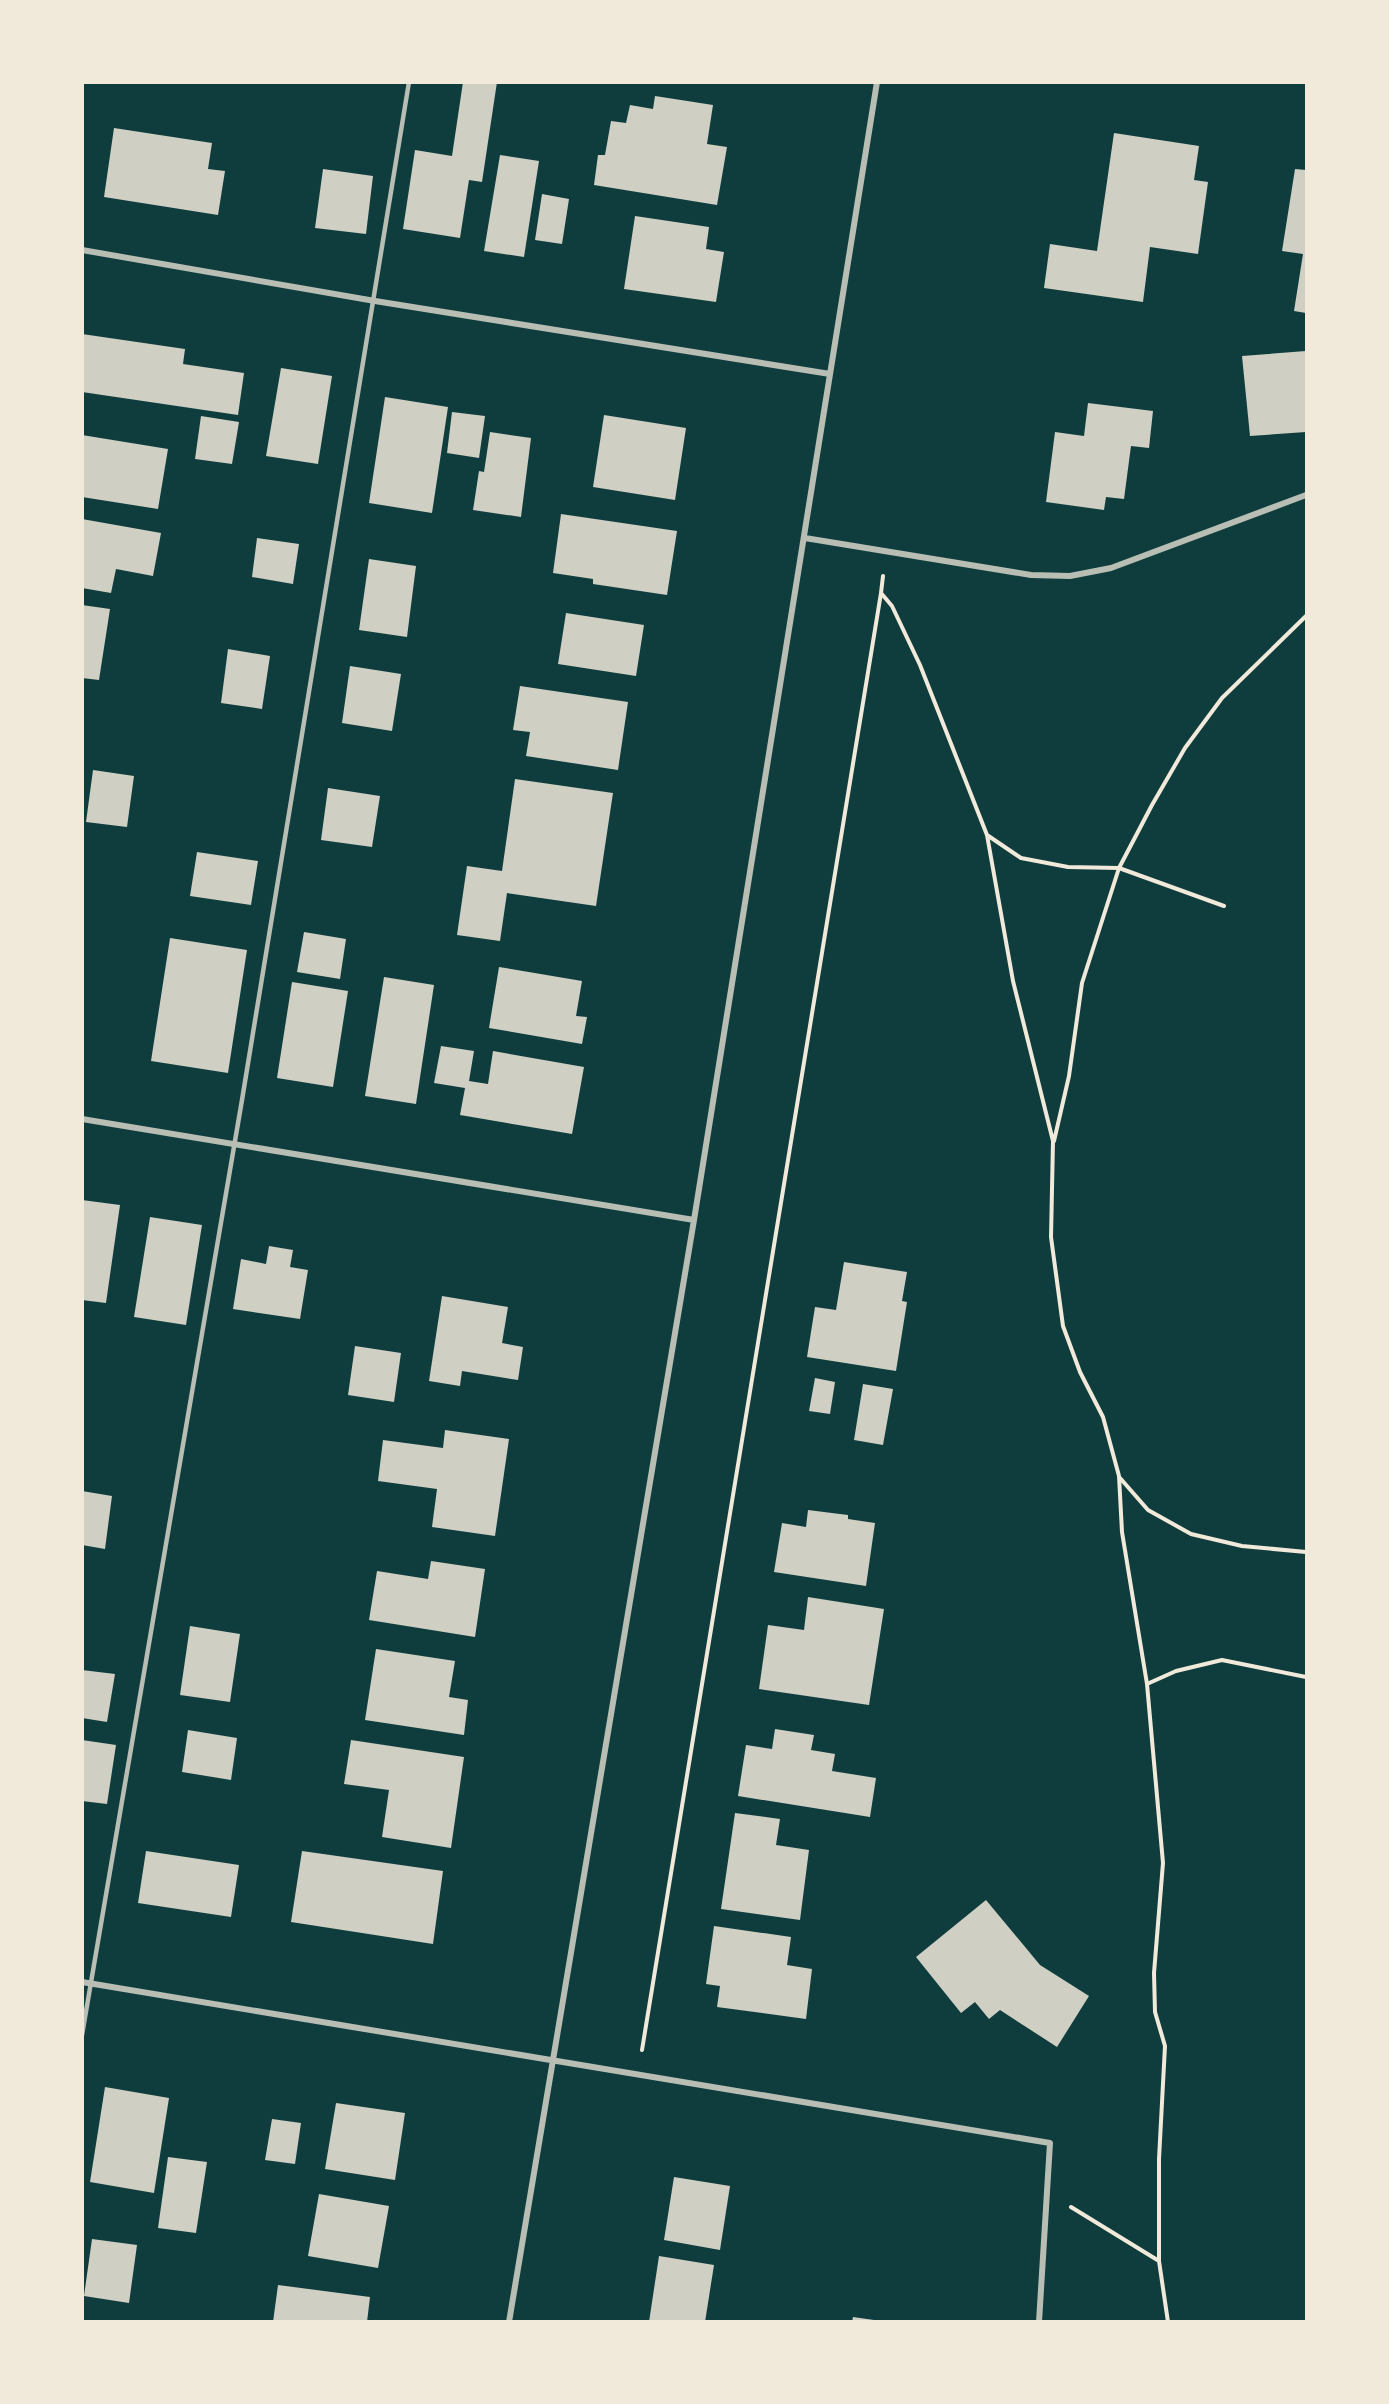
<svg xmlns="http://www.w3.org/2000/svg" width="1389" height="2404" font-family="Quicksand,sans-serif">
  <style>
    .building { fill: #cfcfc3 }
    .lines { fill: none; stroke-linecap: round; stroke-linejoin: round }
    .path { stroke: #f1e9da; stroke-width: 4 }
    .service { stroke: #b8beb3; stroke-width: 4.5 }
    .minor { stroke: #b8beb3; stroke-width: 6 }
  </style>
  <rect width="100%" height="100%" fill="#0f3d3e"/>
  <path class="building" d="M463,82H497L482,182L469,180L460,238L403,229L415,150L452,156Z
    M655,96L713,105L707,144L727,147L717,205L594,185L598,155H605L611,121L626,123L630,105L653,109Z
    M114,128L212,143L208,169L225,171L218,215L104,197Z
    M1114,133L1199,146L1194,180L1208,182L1198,254L1150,247L1143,302L1044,288L1050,244L1097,251Z
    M500,155L539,161L524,257L484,251Z
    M323,169L373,176L366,234L315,228Z
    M1295,169L1306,170V313L1294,311L1303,254L1282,251Z
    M542,194L569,199L562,244L535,240Z
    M635,216L709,227L706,249L724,252L716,302L624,289Z
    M82,334L185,349L183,364L244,373L238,415L82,392Z
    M1306,351V432L1250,436L1242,356Z
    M281,368L332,376L318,464L266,456Z
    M385,397L448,407L432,513L369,503Z
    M1088,403L1153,411L1149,448L1131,446L1124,499L1106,497L1104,510L1046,502L1055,432L1084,436Z
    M452,412L485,416L479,458L447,453Z
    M604,415L686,428L675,500L593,487Z
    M201,416L239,422L232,464L195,459Z
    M490,432L531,438L521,517L473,510L479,471L484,472Z
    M82,435L168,449L158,509L82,497Z
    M561,514L677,531L667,595L593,584V579L553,573Z
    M82,519L161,533L153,576L116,569L111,593L82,588Z
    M257,538L299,544L293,584L252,577Z
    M369,559L416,566L407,637L359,630Z
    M82,605L110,609L99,680L82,678Z
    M566,613L644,625L636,676L558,664Z
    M228,649L270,656L262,709L221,703Z
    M350,666L401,674L392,731L342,723Z
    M520,686L628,702L618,770L526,756L530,732L513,730Z
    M93,770L134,776L127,827L86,822Z
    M515,779L613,793L596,906L507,893L500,941L457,935L467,866L502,871Z
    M328,788L380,796L372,847L321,840Z
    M197,852L258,861L251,905L190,896Z
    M304,932L346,939L340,979L297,972Z
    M170,938L247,950L228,1073L151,1061Z
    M499,967L582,981L576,1016L587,1017L582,1044L489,1028Z
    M384,977L434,985L416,1104L365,1096Z
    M292,982L348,991L333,1087L277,1078Z
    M441,1046L474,1051L469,1081L488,1084L493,1051L584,1067L572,1134L460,1115L465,1088L434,1083Z
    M82,1200L120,1205L106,1303L82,1300Z
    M150,1217L202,1225L186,1325L134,1317Z
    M269,1246L293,1250L290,1267L308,1270L300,1319L233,1309L241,1259L266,1264Z
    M844,1262L907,1272L902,1301L907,1302L896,1371L807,1357L815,1307L836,1310Z
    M442,1296L508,1307L502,1343L523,1347L518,1380L462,1371L460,1386L429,1381Z
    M355,1346L401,1353L394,1402L348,1395Z
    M815,1378L835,1382L830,1414L809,1411Z
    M863,1384L893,1389L883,1445L854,1440Z
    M445,1430L509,1439L495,1536L432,1527L437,1489L378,1481L383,1440L443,1448Z
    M82,1491L112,1496L105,1549L82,1545Z
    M808,1510L848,1515V1519L875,1523L866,1586L774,1572L782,1523L806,1527Z
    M431,1561L485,1569L475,1637L369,1620L377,1571L428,1579Z
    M808,1597L884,1609L869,1705L759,1689L768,1625L804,1630Z
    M190,1626L240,1634L230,1702L180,1695Z
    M376,1649L455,1661L449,1697L468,1700L464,1735L365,1720Z
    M82,1670L115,1674L107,1722L82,1718Z
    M775,1729L814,1735L811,1750L835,1754L832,1771L876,1778L870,1817L738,1796L746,1745L772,1749Z
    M188,1730L237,1738L231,1780L182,1772Z
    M82,1740L116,1745L107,1804L82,1801Z
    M351,1740L464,1757L451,1848L382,1837L389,1790L344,1784Z
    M735,1813L780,1819L776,1845L809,1850L800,1920L721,1909Z
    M146,1851L239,1865L231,1917L138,1903Z
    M302,1851L443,1871L433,1944L291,1922Z
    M986,1900L1040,1965L1089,1996L1057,2047L1000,2010L989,2019L975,2002L961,2013L916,1957Z
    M714,1926L791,1937L787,1965L812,1969L806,2019L717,2007L720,1986L706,1984Z
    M105,2087L169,2098L154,2193L90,2182Z
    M336,2103L405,2113L395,2180L325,2169Z
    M272,2119L301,2123L295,2164L265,2160Z
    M168,2157L207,2162L196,2233L158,2228Z
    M674,2177L730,2186L720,2250L664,2240Z
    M319,2194L389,2206L378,2268L308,2256Z
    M92,2239L137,2245L129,2303L84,2296Z
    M659,2256L714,2265L705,2322H649Z
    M278,2285L370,2297L367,2322H273Z
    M853,2317L874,2320V2322H852Z"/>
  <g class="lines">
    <path class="path" d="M883,576L881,593L892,606L920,665L987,835L1013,981L1053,1141L1051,1237L1063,1326L1080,1372L1103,1417L1119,1476L1122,1532L1147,1684L1163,1863L1154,1973L1155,2012L1165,2046L1159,2159V2261L1168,2322
      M987,835L1021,858L1068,867L1119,868L1224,906
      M1054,1141L1069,1076L1082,983L1119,868L1152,805L1185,748L1222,698L1306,616
      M1120,1478L1148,1510L1191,1534L1242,1546L1306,1552
      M1147,1684L1176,1671L1222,1660L1306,1677
      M642,2050L881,593
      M1071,2207L1159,2261"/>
    <path class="service" d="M82,2035L242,1100L409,82"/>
    <path class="minor" d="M82,250L375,301L830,374
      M805,538L1031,575L1070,576L1111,568L1306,495
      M82,1119L694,1220
      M82,1982L1050,2143L1039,2322
      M509,2322L694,1220L877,82"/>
  </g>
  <rect width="1389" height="2404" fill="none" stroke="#f1e9da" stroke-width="168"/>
</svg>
